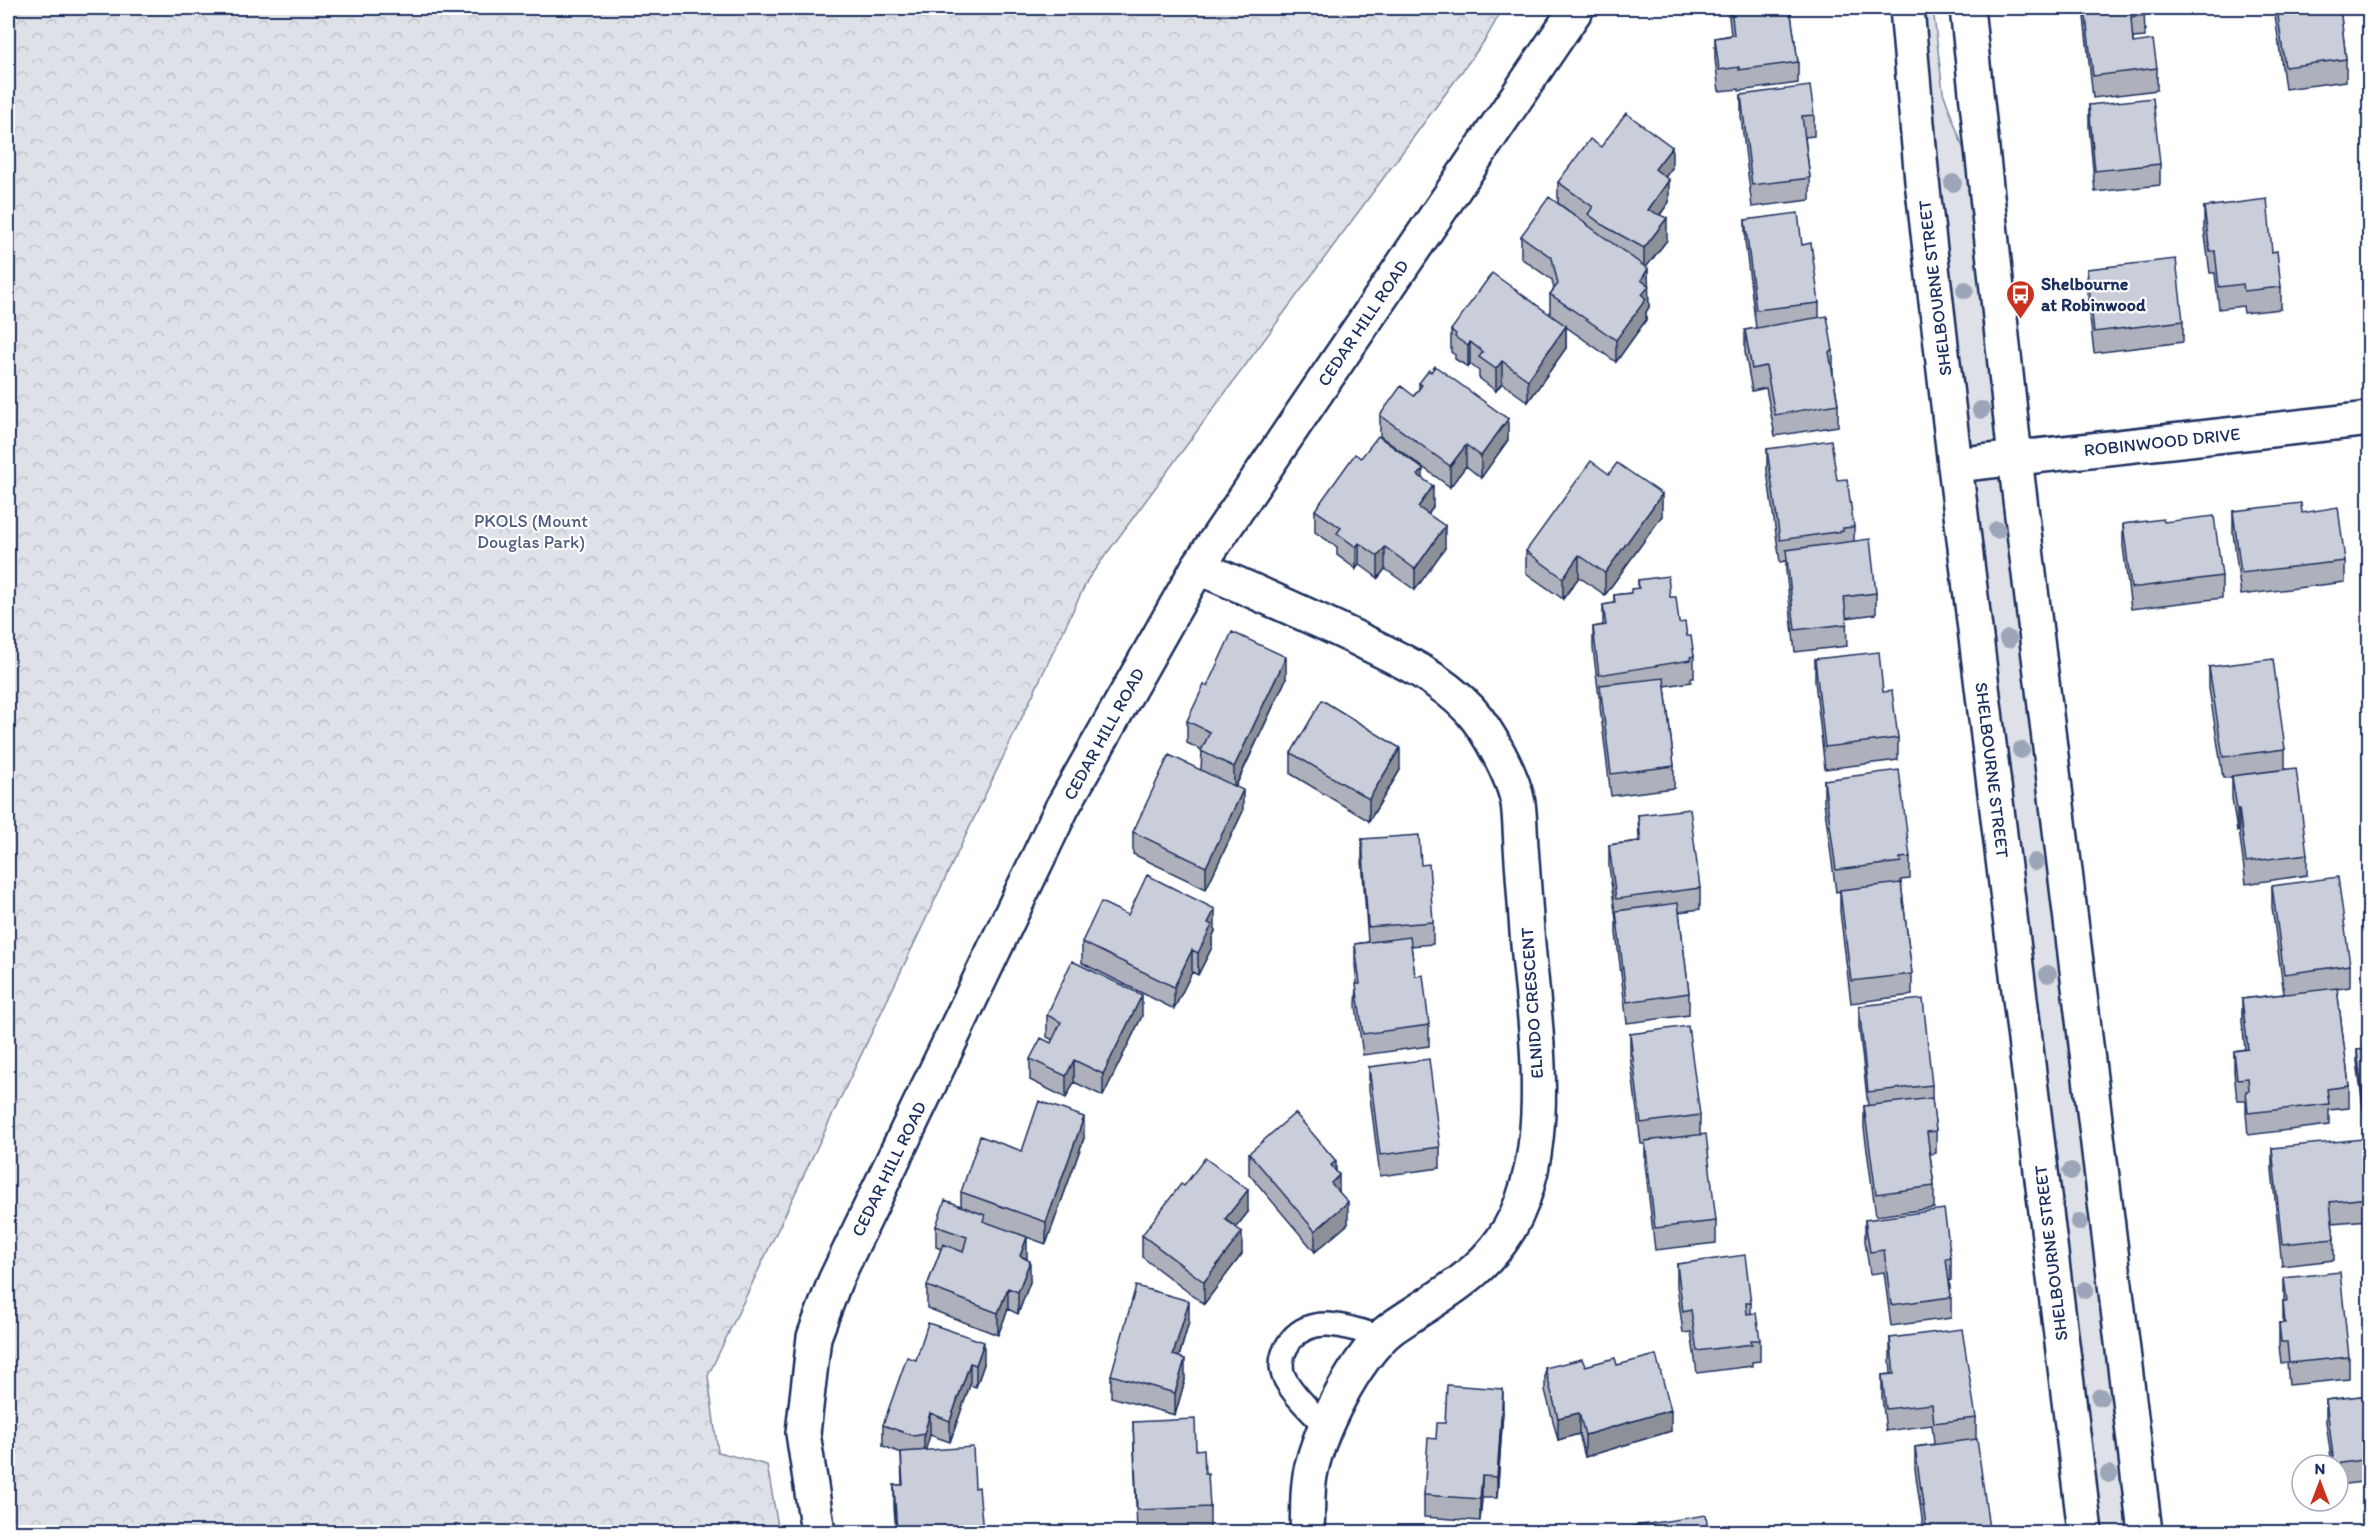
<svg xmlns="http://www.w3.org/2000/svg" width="2377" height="1540" font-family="Itim,sans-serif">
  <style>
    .green { fill: #dee1e7; stroke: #7c88a2; stroke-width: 1.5 }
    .forest { fill: url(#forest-crowns); stroke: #7c88a2; stroke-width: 1.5 }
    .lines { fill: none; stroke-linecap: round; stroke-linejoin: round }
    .service-casing { stroke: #1b2f5e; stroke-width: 27 }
    .minor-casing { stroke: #1b2f5e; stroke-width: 38 }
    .tertiary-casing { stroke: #1b2f5e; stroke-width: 38 }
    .secondary-casing { stroke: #1b2f5e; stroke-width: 38 }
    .service { stroke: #fff; stroke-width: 22 }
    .minor { stroke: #fff; stroke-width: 33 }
    .tertiary { stroke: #fff; stroke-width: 33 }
    .secondary { stroke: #fff; stroke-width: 33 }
    .tree { fill: #9da5b9 }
    .wall { fill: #aeb1bb; stroke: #1b2f5e; stroke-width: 1.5 }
    .shaded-wall { fill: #8d9099; stroke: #1b2f5e; stroke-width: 1.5 }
    .building { fill: #caceda; stroke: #1b2f5e; stroke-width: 1.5 }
    .labels { text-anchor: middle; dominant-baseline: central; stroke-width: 4.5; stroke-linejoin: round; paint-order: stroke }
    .poi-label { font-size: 18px; font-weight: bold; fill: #1b2f5e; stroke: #fff; text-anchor: start }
    .street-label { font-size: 18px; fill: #1b2f5e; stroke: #fff }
    .park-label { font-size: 18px; fill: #4c5c80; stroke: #fff }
  </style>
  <defs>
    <pattern id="forest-crowns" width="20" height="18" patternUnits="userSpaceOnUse" patternTransform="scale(1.5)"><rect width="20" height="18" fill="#dee1e7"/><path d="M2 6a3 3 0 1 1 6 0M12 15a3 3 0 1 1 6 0" fill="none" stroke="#bec1c9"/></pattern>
  </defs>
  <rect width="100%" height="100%" fill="#fff"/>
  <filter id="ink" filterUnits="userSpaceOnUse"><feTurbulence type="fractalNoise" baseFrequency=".0167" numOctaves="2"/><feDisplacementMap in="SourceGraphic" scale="12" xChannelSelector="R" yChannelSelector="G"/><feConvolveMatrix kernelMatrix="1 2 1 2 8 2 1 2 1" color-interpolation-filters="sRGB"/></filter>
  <g filter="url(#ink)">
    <path class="green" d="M1921,8H1933L1943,92L1973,175L2134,1532H2096L1934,180Z"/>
    <path class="forest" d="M8,8H1503L1485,40L1088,579L708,1376L718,1452L767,1465L779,1532H8Z"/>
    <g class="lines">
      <defs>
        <path id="service" d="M1326,1427C1314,1414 1284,1387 1282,1370C1280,1359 1285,1348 1291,1340C1314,1312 1352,1329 1381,1337"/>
        <path id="minor" d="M1955,465L2370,419
          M1198,567C1251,590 1304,613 1356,638C1397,658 1438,676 1470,710C1488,730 1513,776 1518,803C1520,817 1520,832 1521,846C1523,875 1525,903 1527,932C1534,1024 1559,1160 1502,1240C1473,1281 1432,1300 1392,1328C1357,1354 1313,1439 1309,1483C1307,1499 1308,1516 1307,1532"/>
        <path id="tertiary" d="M818,1532L803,1433L814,1337L835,1281L1062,808L1198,567L1577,8"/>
        <path id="secondary" d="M1907,8L1922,181L1955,465L2085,1532
          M1967,8L2015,458L2145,1532"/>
      </defs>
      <use href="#service" class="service-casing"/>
      <use href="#minor" class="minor-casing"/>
      <use href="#tertiary" class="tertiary-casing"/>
      <use href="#secondary" class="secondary-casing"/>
      <use href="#service" class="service"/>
      <use href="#minor" class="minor"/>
      <use href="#tertiary" class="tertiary"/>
      <use href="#secondary" class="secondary"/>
    </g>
    <g class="tree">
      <circle cx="1953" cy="183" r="9"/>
      <circle cx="1965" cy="290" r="9"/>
      <circle cx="1981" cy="410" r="9"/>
      <circle cx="1997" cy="530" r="9"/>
      <circle cx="2008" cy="639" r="9"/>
      <circle cx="2021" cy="750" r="9"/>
      <circle cx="2035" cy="862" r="9"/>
      <circle cx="2048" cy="974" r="9"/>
      <circle cx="2071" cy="1171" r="9"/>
      <circle cx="2079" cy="1222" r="9"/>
      <circle cx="2085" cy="1290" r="9"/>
      <circle cx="2100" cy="1397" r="9"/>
      <circle cx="2109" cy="1474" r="9"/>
    </g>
    <path class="wall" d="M1728,8H1790L1798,62V83L1739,91V89L1719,91L1715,59V38L1731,35Z
      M2083,8H2144L2145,37L2133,38V43L2157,68V90L2093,98Z
      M2274,8H2340L2346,59V81L2285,89Z
      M1741,95L1814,115V136L1805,137L1810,178V200L1752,207L1741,117Z
      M2089,105L2160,164V185L2095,192L2089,126Z
      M1601,147L1672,168L1665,177L1669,202L1660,215L1667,240L1646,267L1649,307L1646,312V320L1616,362L1566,327V348L1528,402L1502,383L1496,391L1479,378V371L1470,364L1468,367L1455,359V355L1451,352V330L1550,314V294L1554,289L1552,280L1521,258V236L1588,225L1558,203V182Z
      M2204,207L2272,252L2281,287V309L2244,313L2243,306L2219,309L2215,273H2210L2204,228Z
      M1745,220L1802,245L1819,303V317L1833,351V373L1838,404V426L1775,436L1766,388L1752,391L1745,352V330L1756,328L1745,241Z
      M2087,269L2183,321V342L2094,353L2087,291Z
      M1419,383L1508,440L1481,478L1466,466L1450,487L1380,436V415L1414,396L1419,389Z
      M1767,449L1837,480L1854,527V541L1876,593V614L1846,618L1847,646L1795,652L1786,571V561L1780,562L1767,471Z
      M1361,458L1423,479L1433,507L1428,515L1445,548L1415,590L1385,569L1378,578L1359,564L1356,569L1337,555V547L1315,532V510Z
      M1609,474L1662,516L1605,595L1579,577L1563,599L1526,573V551Z
      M2233,511L2302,513L2345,561V582L2241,595L2233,533Z
      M2164,522L2222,576V598L2131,609L2123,546V524Z
      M1638,580L1670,597L1679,623L1687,636L1694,656V678H1691V682L1665,686L1674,766V788L1611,796L1600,707V697H1599L1593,648V627L1603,625V605L1614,603V595L1631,593L1638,589Z
      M1815,659L1883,692L1898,738V760L1825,769L1815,681Z
      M2209,667L2285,749V769L2307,854V875L2246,884L2239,830L2237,831L2232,798V777L2223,778L2209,688Z
      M1286,679L1236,786L1243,811L1206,889L1133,854V832L1201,770L1202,750L1187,743V721L1207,686Z
      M1291,753L1400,770L1369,821L1291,774Z
      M1824,780L1910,857V879L1901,880V883L1912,974V995L1851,1003L1840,911V891L1836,892L1824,802Z
      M1638,815L1700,888V909L1679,912L1689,993V1015L1627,1023L1616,933V920L1609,866V845L1639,841Z
      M1362,839L1421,865L1433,922V944L1411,946L1415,976L1429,1025V1046L1363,1055L1356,1006L1357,984L1355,965V944L1368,942L1362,860Z
      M2272,886L2350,965V987L2337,989L2349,1086V1108L2329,1110V1125L2248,1135L2246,1113V1100H2237L2234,1072V1051L2245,1049L2242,1021V999L2284,994L2272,907Z
      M1128,915L1215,931L1212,938V947L1198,975L1192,972L1174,1009L1082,963V942Z
      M1859,1006L1932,1085V1101L1936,1131V1153L1930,1154L1934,1186V1208L1876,1216L1864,1128V1106H1868L1859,1027Z
      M1047,1015L1142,1016L1103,1096L1074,1082L1066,1098L1030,1080V1059L1051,1043L1053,1040L1047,1037Z
      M1630,1034L1700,1115V1135L1716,1221V1243L1655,1250L1645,1163V1144H1641L1630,1055Z
      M2370,1049V1123H2365L2357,1061V1050Z
      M1369,1067L1440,1147V1168L1380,1176L1369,1089Z
      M1084,1138L1046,1244L1013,1232L1026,1259L1030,1282L1018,1314L1008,1309L998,1335L927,1308V1286L941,1249L936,1247V1226L961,1206V1192L1022,1151Z
      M2272,1148L2369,1198V1220L2332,1223L2334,1239V1260L2282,1266L2272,1170Z
      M1249,1153L1336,1171L1339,1192L1348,1224L1315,1252L1249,1174Z
      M1248,1212L1236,1227L1242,1254L1204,1304L1142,1257V1235Z
      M1865,1220L1951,1258V1280H1949L1951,1297V1318L1891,1326L1884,1272L1870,1274L1865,1241Z
      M1677,1264L1751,1303V1313L1760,1340V1361L1752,1362V1366L1697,1373L1691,1332L1683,1333L1677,1286Z
      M2284,1278L2349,1357V1379L2289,1385L2287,1363L2281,1364L2279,1345V1323H2283V1301H2284Z
      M1189,1322L1179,1357L1185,1380L1175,1415L1111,1397V1375Z
      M1890,1338L1976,1418V1439L1989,1533H1924L1915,1469V1447L1934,1444L1932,1425L1886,1431L1882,1397V1375L1891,1374L1890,1360Z
      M916,1360L984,1364L976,1387L970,1385L950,1442L930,1435L925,1450L975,1488L983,1533H896L894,1507V1485H902L901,1453L883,1446V1425Z
      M1617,1365L1671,1431L1585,1457L1579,1434L1558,1440L1545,1390V1368Z
      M2370,1395V1481L2338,1485V1465H2332L2326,1422V1400Z
      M1503,1411L1497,1498H1482L1480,1521L1424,1517V1495L1436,1439L1445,1423Z
      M1133,1422L1196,1450L1205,1474L1210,1507V1528L1137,1532Z"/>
    <path class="shaded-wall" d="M1672,147V168L1655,191V169Z
      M1669,180V202L1648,231V210Z
      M1667,218V240L1644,270V248Z
      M1648,269L1649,307L1646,312V320L1616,362V340L1641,280Z
      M1566,326V348L1528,402V380Z
      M1470,342V364L1468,367V346Z
      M1502,361V383L1496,391V369Z
      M1508,419V440L1481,478V456Z
      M1466,445V466L1450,487V466Z
      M1423,469V490L1418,475Z
      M1433,486V507L1418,529V507Z
      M1662,494V516L1605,595V573Z
      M1445,526V548L1415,590V569Z
      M1359,543V564L1356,569V547Z
      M1385,547V569L1378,578V556Z
      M1579,555V577L1563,599V578Z
      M1286,657V679L1234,789V767Z
      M1400,748V770L1369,821V799Z
      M1243,790V811L1206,889V867Z
      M2237,809H2239V830L2237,831Z
      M1215,909V931L1212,938V947L1198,975V953L1208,923Z
      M1192,950V972L1174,1009V987Z
      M1142,995V1016L1103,1096V1074Z
      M1074,1060V1082L1066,1098V1076Z
      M1084,1117V1138L1046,1244V1222Z
      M1336,1161V1179L1339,1175V1197L1331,1204V1165Z
      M1248,1190V1212L1225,1241V1219Z
      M1348,1202V1224L1315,1252V1231Z
      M1242,1232V1254L1204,1304V1282Z
      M1027,1237V1259L1020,1256Z
      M1030,1261V1282L1018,1314V1292Z
      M1008,1288V1309L998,1335V1313Z
      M1189,1301V1322L1173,1377V1355Z
      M984,1342V1364L976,1387V1365Z
      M1185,1359V1380L1175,1415V1393Z
      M970,1363V1385L950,1442V1421Z
      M1503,1389V1411L1497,1498V1477Z
      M1671,1410V1431L1585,1457V1435Z
      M930,1413V1435L924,1456V1434Z
      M1579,1413V1434L1558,1440V1418Z
      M1482,1476V1498L1480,1521V1499Z"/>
    <path class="building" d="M1731,8H1790L1798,62L1739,70V67L1719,70L1715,38L1734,35Z
      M2085,8H2144L2145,15L2131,17L2133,43L2153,40L2157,68L2093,76Z
      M2277,8H2340L2346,59L2285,67Z
      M1810,86L1814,115L1802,116L1810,178L1752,185L1741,95Z
      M2153,98L2160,164L2095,171L2089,105Z
      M1626,113L1672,147L1655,169L1669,180L1648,210L1667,218L1644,248L1606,227L1588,214L1593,207L1558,182L1590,139L1601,147Z
      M1549,197L1648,269L1641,280L1649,286L1642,295L1646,299L1616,340L1550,294L1558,284L1552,258L1521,236Z
      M2267,199L2272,252L2277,251L2281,287L2244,291L2243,284L2219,287L2215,251L2210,252L2204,207Z
      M1798,213L1802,245L1811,243L1819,303L1756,310L1745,220Z
      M2176,259L2183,321L2094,332L2087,269Z
      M1492,273L1566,326L1528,380L1502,361L1496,369L1479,357L1483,352L1470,342L1468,346L1455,337L1456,334L1451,330Z
      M1827,316L1833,351L1829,352L1838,404L1775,415L1766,366L1752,369L1745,330Z
      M1435,366L1508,419L1481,456L1466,445L1450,466L1380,415L1401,386L1414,396L1422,385L1419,383L1429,370L1431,372Z
      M1378,436L1423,469L1418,475L1433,486L1418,507L1445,526L1415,569L1385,547L1378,556L1359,543L1356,547L1337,533L1341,528L1315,510L1355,454L1361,458Z
      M1831,440L1837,480L1847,479L1854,527L1843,528V531L1780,540L1767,449Z
      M1591,461L1609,474L1617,463L1662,494L1605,573L1579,555L1563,578L1526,551Z
      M2301,503L2302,513L2338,507L2345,561L2241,573L2233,511Z
      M2214,516L2222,576L2131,588L2123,524L2163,519L2164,522Z
      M1870,539L1876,593L1844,597L1847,624L1795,630L1786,550Z
      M1668,576L1670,597H1676L1679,623L1685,622L1687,636H1691L1694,656L1690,657L1691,660L1599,675L1593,627L1606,625L1603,605L1615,603L1614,595L1631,593V589L1639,588L1638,580Z
      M1232,632L1286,657L1234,767L1201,751L1210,732L1187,721L1204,685L1207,686Z
      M1879,652L1883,692L1892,691L1898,738L1825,747L1815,659Z
      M2273,659L2285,749L2223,757L2209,667Z
      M1664,678L1674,766L1611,774L1600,685Z
      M1322,700L1400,748L1369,799L1291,753Z
      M1169,755L1243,790L1206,867L1133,832Z
      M2296,768L2307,854L2246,862L2239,809H2237L2232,776Z
      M1899,770L1910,857L1900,858L1901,862L1836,870L1824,780Z
      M1690,809L1700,888L1616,899L1609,845L1641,841L1638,815Z
      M1419,835L1421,865L1429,864L1433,922L1368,927L1362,839Z
      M1147,875L1215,909L1208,923L1212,925L1198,953L1192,950L1174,987L1082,942L1101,902L1128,915Z
      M2338,877L2350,965L2284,974L2272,886Z
      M1901,883L1912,974L1851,981L1840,890Z
      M1678,903L1689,993L1627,1002L1616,911Z
      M1410,937L1415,976L1423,975L1429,1025L1363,1034L1356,984H1360L1355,944Z
      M1072,961L1142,995L1103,1074L1074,1060L1066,1076L1030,1059L1041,1038L1051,1043L1061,1022L1047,1015Z
      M2337,988L2349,1086L2327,1089L2329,1104L2248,1113L2246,1091H2249L2248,1078L2237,1079L2234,1051L2248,1049L2242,999Z
      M1923,999L1932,1085L1868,1092L1859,1006Z
      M1688,1026L1700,1115L1641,1123L1630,1034Z
      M2370,1049V1112H2365L2357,1050Z
      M1429,1059L1440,1147L1380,1155L1369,1067Z
      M1932,1098L1936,1131L1927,1132L1934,1186L1876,1194L1864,1106Z
      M1039,1101L1084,1117L1046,1222L961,1192L980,1136L1022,1151Z
      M1295,1113L1336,1161L1331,1165L1339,1175L1331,1183L1348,1202L1315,1231L1249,1153Z
      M1706,1134L1716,1221L1655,1228L1645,1141Z
      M2363,1139L2369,1198L2330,1202L2334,1239L2282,1244L2272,1148Z
      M1205,1158L1248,1190L1225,1219L1242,1232L1204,1282L1142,1235L1181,1184L1184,1186Z
      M945,1200L985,1215L983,1221L1027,1237L1020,1256L1030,1261L1018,1292L1008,1288L998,1313L927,1286L943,1244L963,1252L967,1237L936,1226Z
      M1944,1209L1951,1258L1946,1259L1951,1297L1891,1305L1884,1250L1870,1252L1865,1220Z
      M1745,1255L1751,1303H1746L1747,1314L1756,1313L1760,1340H1751L1752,1344L1697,1351L1691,1310L1683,1312L1677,1264Z
      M2340,1272L2349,1357L2289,1363L2287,1342H2281L2279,1323H2285L2283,1301H2287L2284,1278Z
      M1136,1286L1189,1301L1173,1355L1185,1359L1175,1393L1111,1375Z
      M928,1323L984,1342L976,1365L970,1363L950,1421L930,1413L924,1434L914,1436L883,1425L907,1357L916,1360Z
      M1962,1329L1976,1418L1934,1423L1932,1404L1886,1409L1882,1375L1894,1374L1890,1338Z
      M1656,1355L1671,1410L1585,1435L1579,1413L1558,1418L1545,1368L1582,1359L1585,1366L1615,1358L1617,1365Z
      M1447,1385L1503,1389L1497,1477L1482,1476L1480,1499L1424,1495L1428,1438L1436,1439L1437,1423H1445Z
      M2370,1395V1459L2334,1464L2326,1400Z
      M1195,1419L1196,1450L1204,1449L1205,1474H1208L1210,1507L1137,1510L1133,1422Z
      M1977,1439L1989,1529L1965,1533H1927L1915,1447Z
      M973,1447L975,1488L979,1487L983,1533H897L894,1485H903L901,1452Z
      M1706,1515L1708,1533H1616V1529Z"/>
  </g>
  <defs>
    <symbol id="bus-pin" viewBox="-11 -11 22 30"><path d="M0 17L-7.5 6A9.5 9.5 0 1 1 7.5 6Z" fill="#c8321e" stroke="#fff"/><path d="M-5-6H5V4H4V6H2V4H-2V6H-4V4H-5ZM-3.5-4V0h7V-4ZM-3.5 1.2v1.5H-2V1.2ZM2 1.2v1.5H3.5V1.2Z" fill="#fff"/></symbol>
  </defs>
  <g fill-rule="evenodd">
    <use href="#bus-pin" x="2004" y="278" width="33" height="45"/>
  </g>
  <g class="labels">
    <g class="poi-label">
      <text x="2041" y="284">Shelbourne<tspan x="2041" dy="21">at Robinwood</tspan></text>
    </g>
    <g class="street-label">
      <text transform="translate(1935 288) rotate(-97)">SHELBOURNE STREET</text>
      <text transform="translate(1363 323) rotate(-56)">CEDAR HILL ROAD</text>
      <text transform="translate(2162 442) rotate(-6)">ROBINWOOD DRIVE</text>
      <text transform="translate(1104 734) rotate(-61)">CEDAR HILL ROAD</text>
      <text transform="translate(1992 770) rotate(83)">SHELBOURNE STREET</text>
      <text transform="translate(1532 1003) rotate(-94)">ELNIDO CRESCENT</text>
      <text transform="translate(889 1169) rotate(-64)">CEDAR HILL ROAD</text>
      <text transform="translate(2051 1253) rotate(-97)">SHELBOURNE STREET</text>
    </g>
    <g class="park-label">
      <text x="531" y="521">PKOLS (Mount<tspan x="531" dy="21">Douglas Park)</tspan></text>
    </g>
  </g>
  <rect width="2377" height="1540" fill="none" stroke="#fff" stroke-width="30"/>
  <rect x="15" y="15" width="2347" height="1510" fill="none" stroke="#1b2f5e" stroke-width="2" filter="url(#ink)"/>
  <g transform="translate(2320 1483)"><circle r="28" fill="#ffffff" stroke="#a4acbf" stroke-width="1.5"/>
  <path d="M0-4.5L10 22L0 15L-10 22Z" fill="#c8321e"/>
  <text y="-9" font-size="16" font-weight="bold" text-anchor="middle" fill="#1b2f5e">N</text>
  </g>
</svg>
